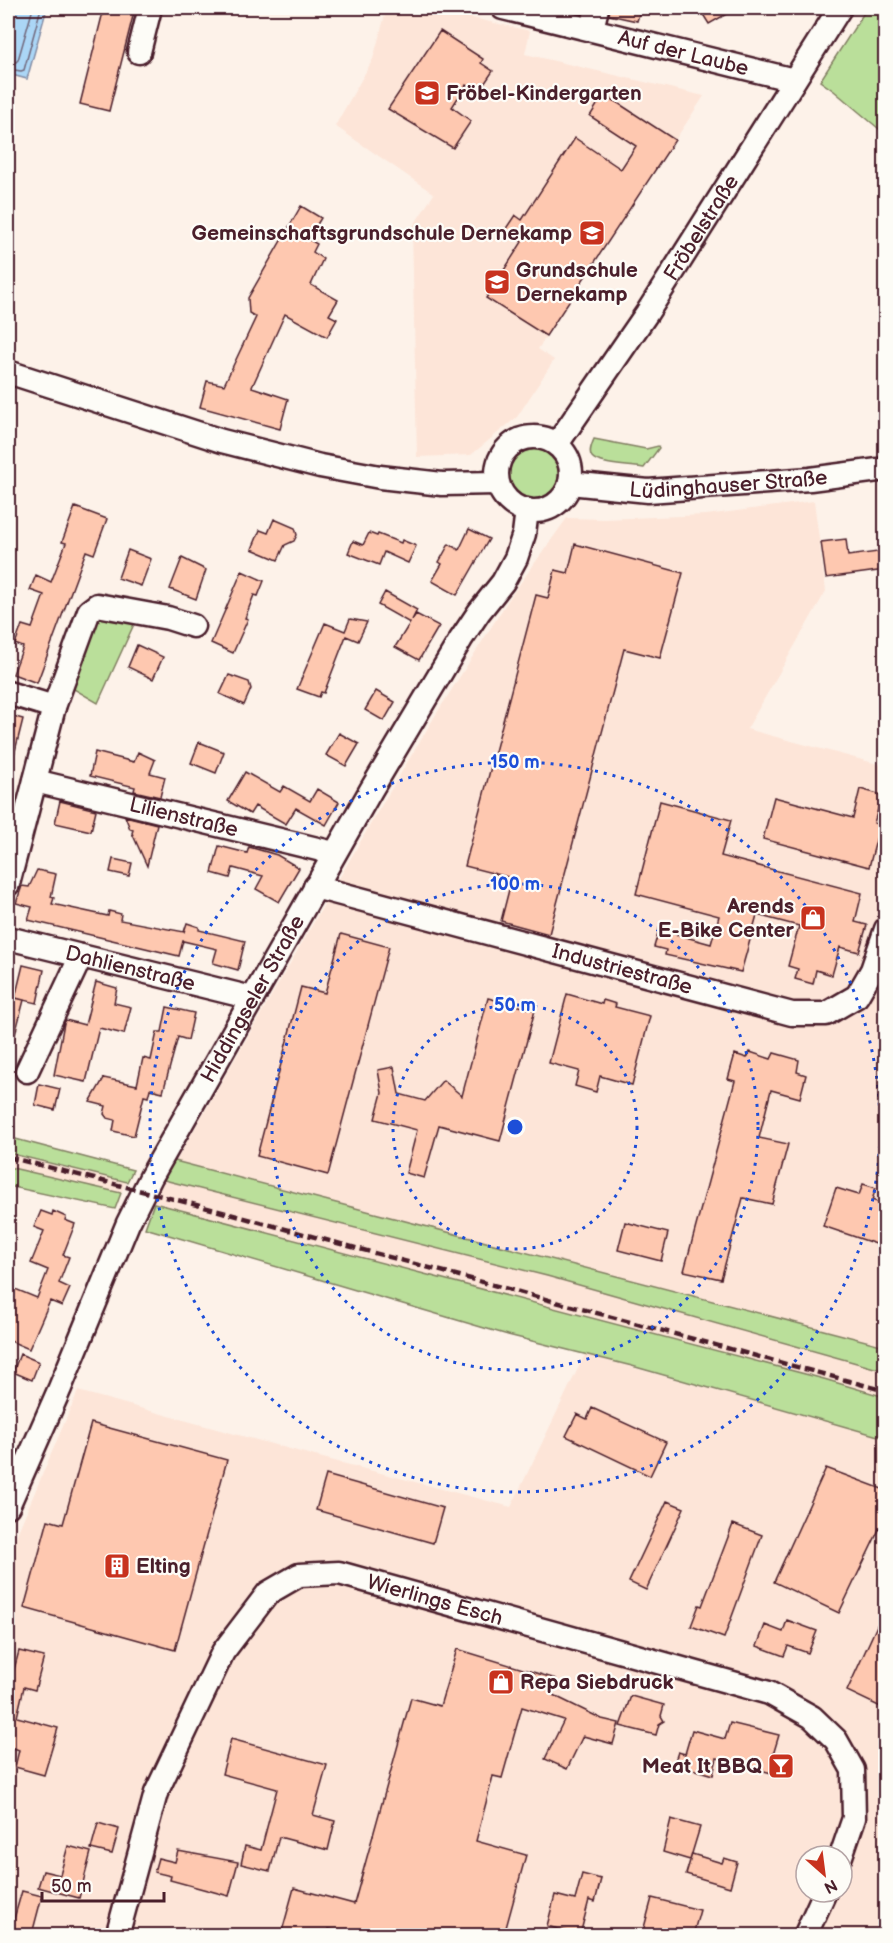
<svg xmlns="http://www.w3.org/2000/svg" width="893" height="1943" font-family="'Balsamiq Sans',sans-serif">
  <style>
    .built { fill: #fde5d8; fill-rule: evenodd }
    .green { fill: #badf9a; stroke: #827f62; stroke-width: 1.5 }
    .water { fill: #abd6f6; stroke: #848da5; stroke-width: 1.5 }
    .lines { fill: none; stroke-linecap: round; stroke-linejoin: round }
    .shore { stroke: #71687c; stroke-width: 1.5 }
    .building { fill: #fec8b0; stroke: #4a1f2b; stroke-width: 1.5 }
    .minor-casing { stroke: #4a1f2b; stroke-width: 27 }
    .minor { stroke: #fdfcf7; stroke-width: 22 }
    .rail { stroke: #4a1f2b; stroke-width: 4.5; stroke-dasharray: 9 4.5; stroke-linecap: butt }
    .ring { fill: none; stroke: #1d4ed8; stroke-width: 3; stroke-dasharray: 3 6 }
    .labels { text-anchor: middle; dominant-baseline: central; stroke-width: 4.5; stroke-linejoin: round; paint-order: stroke }
    .street-label { font-size: 21px; fill: #4a1f2b; stroke: #fdfcf7 }
    .poi-label { font-size: 21px; font-weight: bold; fill: #4a1f2b; stroke: #fdfcf7; text-anchor: start }
    .centre { fill: #1d4ed8; stroke: #fdfcf7; stroke-width: 3 }
    .ring-label { font-size: 18px; text-anchor: middle; font-weight: bold; fill: #1d4ed8; stroke: #fdfcf7; stroke-width: 4.5; stroke-linejoin: round; paint-order: stroke }
  </style>
  <rect width="100%" height="100%" fill="#fdf2e9"/>
  <filter id="ink" filterUnits="userSpaceOnUse"><feTurbulence type="fractalNoise" baseFrequency=".0167" numOctaves="2"/><feDisplacementMap in="SourceGraphic" scale="12" xChannelSelector="R" yChannelSelector="G"/><feConvolveMatrix kernelMatrix="1 2 1 2 8 2 1 2 1" color-interpolation-filters="sRGB"/></filter>
  <g filter="url(#ink)">
    <path class="built" d="M387,8H428L530,31L525,54L704,96L538,349L554,360L517,417L471,455L417,457L412,228L434,194L335,126L373,59Z
      M814,501L826,591L747,729L885,766V1346L176,1161L374,818L435,716L509,599L567,518L604,519L706,515Z
      M8,1153L127,1182L121,1193L8,1167Z
      M160,1179L547,1276L885,1371V1397L824,1379L149,1202Z
      M585,1354L885,1438V1935L8,1936V1555L78,1391L319,1457L511,1507ZM806,1856H842V1892H806Z"/>
    <path class="green" d="M867,8H885V134L834,91L820,81Z
      M594,439L646,449L658,446L659,448L644,468C633,466 598,465 592,457C588,452 592,444 594,439Z
      M508 474a26 26 0 1 1 52 0a26 26 0 1 1-52 0Z
      M106,614L135,622L98,703L72,688L97,619Z
      M8,1137L133,1170L127,1182L8,1153Z
      M171,1160L885,1346V1371L547,1276L160,1179Z
      M8,1167L121,1193L115,1209L8,1186Z
      M154,1203L824,1379L885,1397V1438L632,1366L508,1335L145,1228Z"/>
    <path class="water" d="M8,8H47L27,79L8,74Z"/>
    <g class="lines">
      <path class="shore" d="M8,61L16,62L18,60L33,8
        M8,69L21,71L24,70L41,8"/>
    </g>
    <path class="building" d="M104,8H135L109,111L80,104Z
      M610,8H641L637,21L609,15Z
      M699,8H737L709,24Z
      M440,31L483,59L481,63L493,71L478,93L466,85L452,107L471,121L453,148L388,109Z
      M604,94L675,140L546,336L486,298L522,242L505,230L515,215L522,220L575,138L621,169L636,146L590,116Z
      M301,206L321,218L308,239L317,244L313,252L323,259L311,285L338,300L329,315L337,319L327,337L285,314L252,387L288,399L280,429L200,407L207,381L224,385L256,317L249,313L248,298Z
      M75,507L107,519L94,554L86,551L37,683L13,674L23,647L15,644L22,625L32,628L44,595L30,590L36,575L51,582L66,543L62,542Z
      M274,519L295,528L297,535L294,541L285,545L278,560L252,549L260,530L268,533Z
      M469,529L489,539L457,595L432,581L442,564L439,562L449,544L459,550Z
      M369,533L377,536L378,534L401,543L402,540L416,546L408,563L384,552L379,565L348,553L353,541L363,545Z
      M846,539L848,556L885,551V570L826,578L821,542Z
      M575,544L683,573L660,658L624,649L549,934L501,921L512,878L465,866L536,595L548,598L555,570L568,573Z
      M128,550L151,559L141,586L118,578Z
      M182,558L206,570L196,599L170,589Z
      M242,571L264,581L258,596L254,595L245,618L248,619L233,653L211,643Z
      M385,592L417,610L412,620L416,614L439,626L419,660L395,647L410,623L378,605Z
      M350,619L367,622L358,641L346,636L324,693L321,692L319,697L297,689L325,623L345,631Z
      M137,645L163,657L153,679L128,667Z
      M229,675L249,682L251,689L244,705L220,694Z
      M376,691L395,702L384,721L365,710Z
      M8,715L23,719L12,763L8,762Z
      M339,733L359,744L346,766L326,755Z
      M199,742L224,752L216,773L191,763Z
      M95,752L134,762L138,752L155,760L150,773L165,777L160,797L134,791L135,787L90,776Z
      M245,772L280,792L284,786L310,801L317,789L339,802L326,825L296,808L286,824L255,806L250,814L228,801Z
      M860,789L882,795L874,823L880,825L869,867L763,839L774,797L853,818Z
      M60,801L96,810L91,831L55,823Z
      M660,801L731,820L721,856L862,893L855,922L867,925L859,952L840,947L832,975L816,970L813,984L795,979L798,969L788,966L799,926L757,915L741,972L665,955L666,950L654,947L660,926L672,930L671,933L711,944L719,916L636,894Z
      M125,816L157,824L147,866L132,833L133,830L130,829Z
      M219,846L247,853L249,847L277,855L299,868L279,902L256,889L263,876L233,868L230,878L212,873Z
      M113,859L132,863L129,876L110,872Z
      M37,870L56,874L51,897L54,898L52,904L108,916L109,911L121,914L120,920L184,932L187,923L199,927V930L245,941L238,970L213,963L217,949L183,941L179,956L28,920L32,907L16,903L22,886L29,887Z
      M341,934L389,947L328,1175L257,1156L301,987L325,993Z
      M23,965L44,970L37,1003L15,998Z
      M96,982L117,988L114,1003L131,1007L124,1034L99,1028L86,1082L54,1075L64,1023L66,1020L85,1025Z
      M567,994L602,1004L603,1000L616,1004L615,1007L650,1016L632,1085L600,1076L596,1092L575,1086L579,1071L549,1063Z
      M8,996L24,1000L12,1046L8,1045Z
      M488,998L535,1010L500,1141L439,1125L424,1178L406,1173L417,1130L375,1119L382,1093L378,1070L394,1067L399,1094L425,1101L443,1080L462,1096Z
      M167,1007L194,1013L188,1040L178,1037L163,1092L150,1089L148,1097L144,1096L134,1136L113,1131L115,1120L107,1118L104,1114L106,1106L90,1102L104,1078L137,1085L143,1058L151,1060L157,1032H162Z
      M750,1052L771,1059L774,1053L799,1060L797,1072L806,1075L800,1098L771,1090L759,1138L788,1144L772,1204L743,1198L721,1279L684,1271L735,1081L728,1079L735,1054L747,1058Z
      M39,1084L60,1089L55,1110L35,1105Z
      M863,1184L876,1188L872,1200L885,1205V1235L882,1246L823,1226L836,1188L859,1195Z
      M41,1211L52,1215L53,1211L66,1217L65,1220L75,1224L63,1255L69,1257L59,1283L70,1288L62,1306L50,1301L29,1349L8,1340V1286L37,1298L48,1270L31,1263L44,1231L34,1227Z
      M625,1222L668,1233L661,1261L618,1250Z
      M20,1354L39,1362L32,1380L13,1372Z
      M592,1408L666,1442L650,1476L566,1436L577,1414L587,1419Z
      M91,1423L227,1460L175,1650L24,1608L48,1520L63,1524Z
      M826,1468L885,1490V1517L839,1613L774,1582Z
      M326,1475L443,1508L433,1543L316,1510Z
      M667,1501L684,1508L646,1590L629,1582Z
      M733,1524L762,1535L724,1638L691,1626L699,1605L702,1606Z
      M885,1608V1709L847,1691Z
      M787,1620L817,1631L808,1653L788,1646L784,1656L757,1646L765,1625L783,1632Z
      M457,1649L556,1679L551,1694L602,1719L619,1723L613,1744L583,1736L567,1769L545,1759L564,1720L522,1707L502,1778L493,1776L476,1841L526,1855L504,1935H354L329,1929L327,1935H281L294,1888L354,1904L411,1698L440,1706Z
      M19,1651L44,1657L35,1690L24,1687L17,1717L58,1728L44,1775L15,1767L19,1750L8,1746V1683L10,1684Z
      M631,1696L664,1705L661,1716L664,1721L659,1724L656,1735L620,1726Z
      M730,1723L779,1735L773,1755L791,1760L786,1777L717,1758L713,1775L674,1764L678,1752L685,1754L692,1730L725,1739Z
      M231,1739L327,1765L313,1815L335,1821L328,1850L279,1837L270,1871L241,1864L245,1846L261,1850L277,1789L222,1774Z
      M671,1819L700,1827L690,1860L663,1852Z
      M98,1823L119,1829L112,1854L91,1849Z
      M68,1846L91,1852L79,1898L38,1887L43,1871L60,1875Z
      M178,1851L238,1862L229,1896L170,1880L171,1876L154,1872L158,1858L175,1862Z
      M692,1854L722,1863L724,1858L737,1862L730,1887L686,1874Z
      M582,1874L601,1879L595,1902L589,1900L580,1935L547,1926L555,1895L575,1900Z
      M22,1891L42,1896L32,1934L11,1929Z
      M652,1898L700,1910L693,1935H642Z"/>
    <g class="lines">
      <defs>
        <g id="minor">
          <path id="s1" d="M503,8L794,80"/>
          <path d="M592,29L597,8"/>
          <path d="M139,52L150,8"/>
          <path d="M8,372L222,441L320,466L380,477L442,484L497,483"/>
          <circle cx="534" cy="474" r="37"/>
          <path id="s2" d="M557,444L647,313L840,8"/>
          <path id="s3" d="M570,483L648,491L810,479L886,469"/>
          <path d="M8,693L54,707"/>
          <path id="s4" d="M35,781L334,853"/>
          <path d="M8,884L54,707L89,611L97,605L168,618L193,626"/>
          <path id="s5" d="M315,887L792,1014H826L857,996L872,970L886,929"/>
          <path id="s6" d="M8,938L252,998"/>
          <path d="M27,1071L81,956"/>
          <path id="s7" d="M8,1506L60,1388L128,1223L151,1177L371,790L461,639L479,612L503,582L516,558L524,534L527,510"/>
          <path id="s8" d="M117,1936L156,1793L223,1652L268,1593L299,1575L339,1573L769,1693L812,1717L836,1740L853,1770L854,1818L841,1856"/>
          <path d="M805,1936L825,1892"/>
        </g>
      </defs>
      <use href="#minor" class="minor-casing"/>
      <use href="#minor" class="minor"/>
      <path class="rail" d="M8,1157L189,1203L886,1391"/>
    </g>
  </g>
  <g class="ring">
    <circle cx="515" cy="1127" r="122"/>
    <circle cx="515" cy="1127" r="243"/>
    <circle cx="515" cy="1127" r="365"/>
  </g>
  <defs>
    <symbol id="school-square" viewBox="-11 -11 22 22"><rect x="-9" y="-9" width="18" height="18" rx="4" fill="#c8321e" stroke="#fdfcf7"/><path d="M0-5L7-2L0 1L-7-2ZM-4 1L0 2.5L4 1V4Q0 6-4 4Z" fill="#fff"/></symbol>
    <symbol id="shop-square" viewBox="-11 -11 22 22"><rect x="-9" y="-9" width="18" height="18" rx="4" fill="#c8321e" stroke="#fdfcf7"/><path d="M-5-2.5h2.3a2.7 3.5 0 0 1 5.4 0H5L5.5 6h-11ZM-1.5-2.5h3a1.5 2.3 0 0 0-3 0Z" fill="#fff"/></symbol>
    <symbol id="building-square" viewBox="-11 -11 22 22"><rect x="-9" y="-9" width="18" height="18" rx="4" fill="#c8321e" stroke="#fdfcf7"/><path d="M-4-6H4V6H1V3H-1V6H-4ZM-2.5-4.3h1.7v1.8h-1.7ZM.8-4.3h1.7v1.8H.8ZM-2.5-1h1.7V.8h-1.7ZM.8-1h1.7V.8H.8Z" fill="#fff"/></symbol>
    <symbol id="bar-square" viewBox="-11 -11 22 22"><rect x="-9" y="-9" width="18" height="18" rx="4" fill="#c8321e" stroke="#fdfcf7"/><path d="M-6-5H6L.8 .8V4.5H3.5V6h-7V4.5H-.8V.8Z" fill="#fff"/></symbol>
  </defs>
  <g fill-rule="evenodd">
    <use href="#school-square" x="412" y="78" width="30" height="30"/>
    <use href="#school-square" x="577" y="218" width="30" height="30"/>
    <use href="#school-square" x="482" y="267" width="30" height="30"/>
    <use href="#shop-square" x="798" y="903" width="30" height="30"/>
    <use href="#building-square" x="102" y="1551" width="30" height="30"/>
    <use href="#shop-square" x="486" y="1667" width="30" height="30"/>
    <use href="#bar-square" x="766" y="1751" width="30" height="30"/>
  </g>
  <g class="labels">
    <g class="street-label">
      <text stroke="none"><textPath href="#s1" startOffset="186">Auf der Laube</textPath></text>
      <text stroke="none"><textPath href="#s2" startOffset="260">Fröbelstraße</textPath></text>
      <text stroke="none"><textPath href="#s3" startOffset="159">Lüdinghauser Straße</textPath></text>
      <text stroke="none"><textPath href="#s4" startOffset="153">Lilienstraße</textPath></text>
      <text stroke="none"><textPath href="#s6" startOffset="126">Dahlienstraße</textPath></text>
      <text stroke="none"><textPath href="#s5" startOffset="318">Industriestraße</textPath></text>
      <text stroke="none"><textPath href="#s7" startOffset="564">Hiddingseler Straße</textPath></text>
      <text stroke="none"><textPath href="#s8" startOffset="554">Wierlings Esch</textPath></text>
    </g>
    <g class="poi-label">
      <text x="446" y="93">Fröbel-Kindergarten</text>
      <text x="572" y="233" text-anchor="end">Gemeinschaftsgrundschule Dernekamp</text>
      <text x="516" y="270">Grundschule<tspan x="516" dy="24">Dernekamp</tspan></text>
      <text x="794" y="906" text-anchor="end">Arends<tspan x="794" dy="24">E-Bike Center</tspan></text>
      <text x="136" y="1566">Elting</text>
      <text x="520" y="1682">Repa Siebdruck</text>
      <text x="762" y="1766" text-anchor="end">Meat It BBQ</text>
    </g>
  </g>
  <circle cx="515" cy="1127" r="9" class="centre"/>
  <g class="ring-label">
    <text x="515" y="768">150 m</text>
    <text x="515" y="890">100 m</text>
    <text x="515" y="1011">50 m</text>
  </g>
  <rect width="893" height="1943" fill="none" stroke="#fdfcf7" stroke-width="30"/>
  <rect x="15" y="15" width="863" height="1913" fill="none" stroke="#4a1f2b" stroke-width="2" filter="url(#ink)"/>
  <g transform="translate(824 1874) rotate(152)"><circle r="28" fill="#fdfcf7" stroke="#b5a4a5" stroke-width="1.5"/>
  <path d="M0-4.5L10 22L0 15L-10 22Z" fill="#c8321e"/>
  <text y="-9" font-size="16" font-weight="bold" text-anchor="middle" fill="#4a1f2b">N</text>
  </g>
  <path d="M42 1892v9h122v-9" fill="none" stroke="#4a1f2b" stroke-width="3"/>
  <text x="51" y="1892" font-size="18" fill="#4a1f2b" stroke="#fdfcf7" stroke-width="4.5" paint-order="stroke">50 m</text>
</svg>
